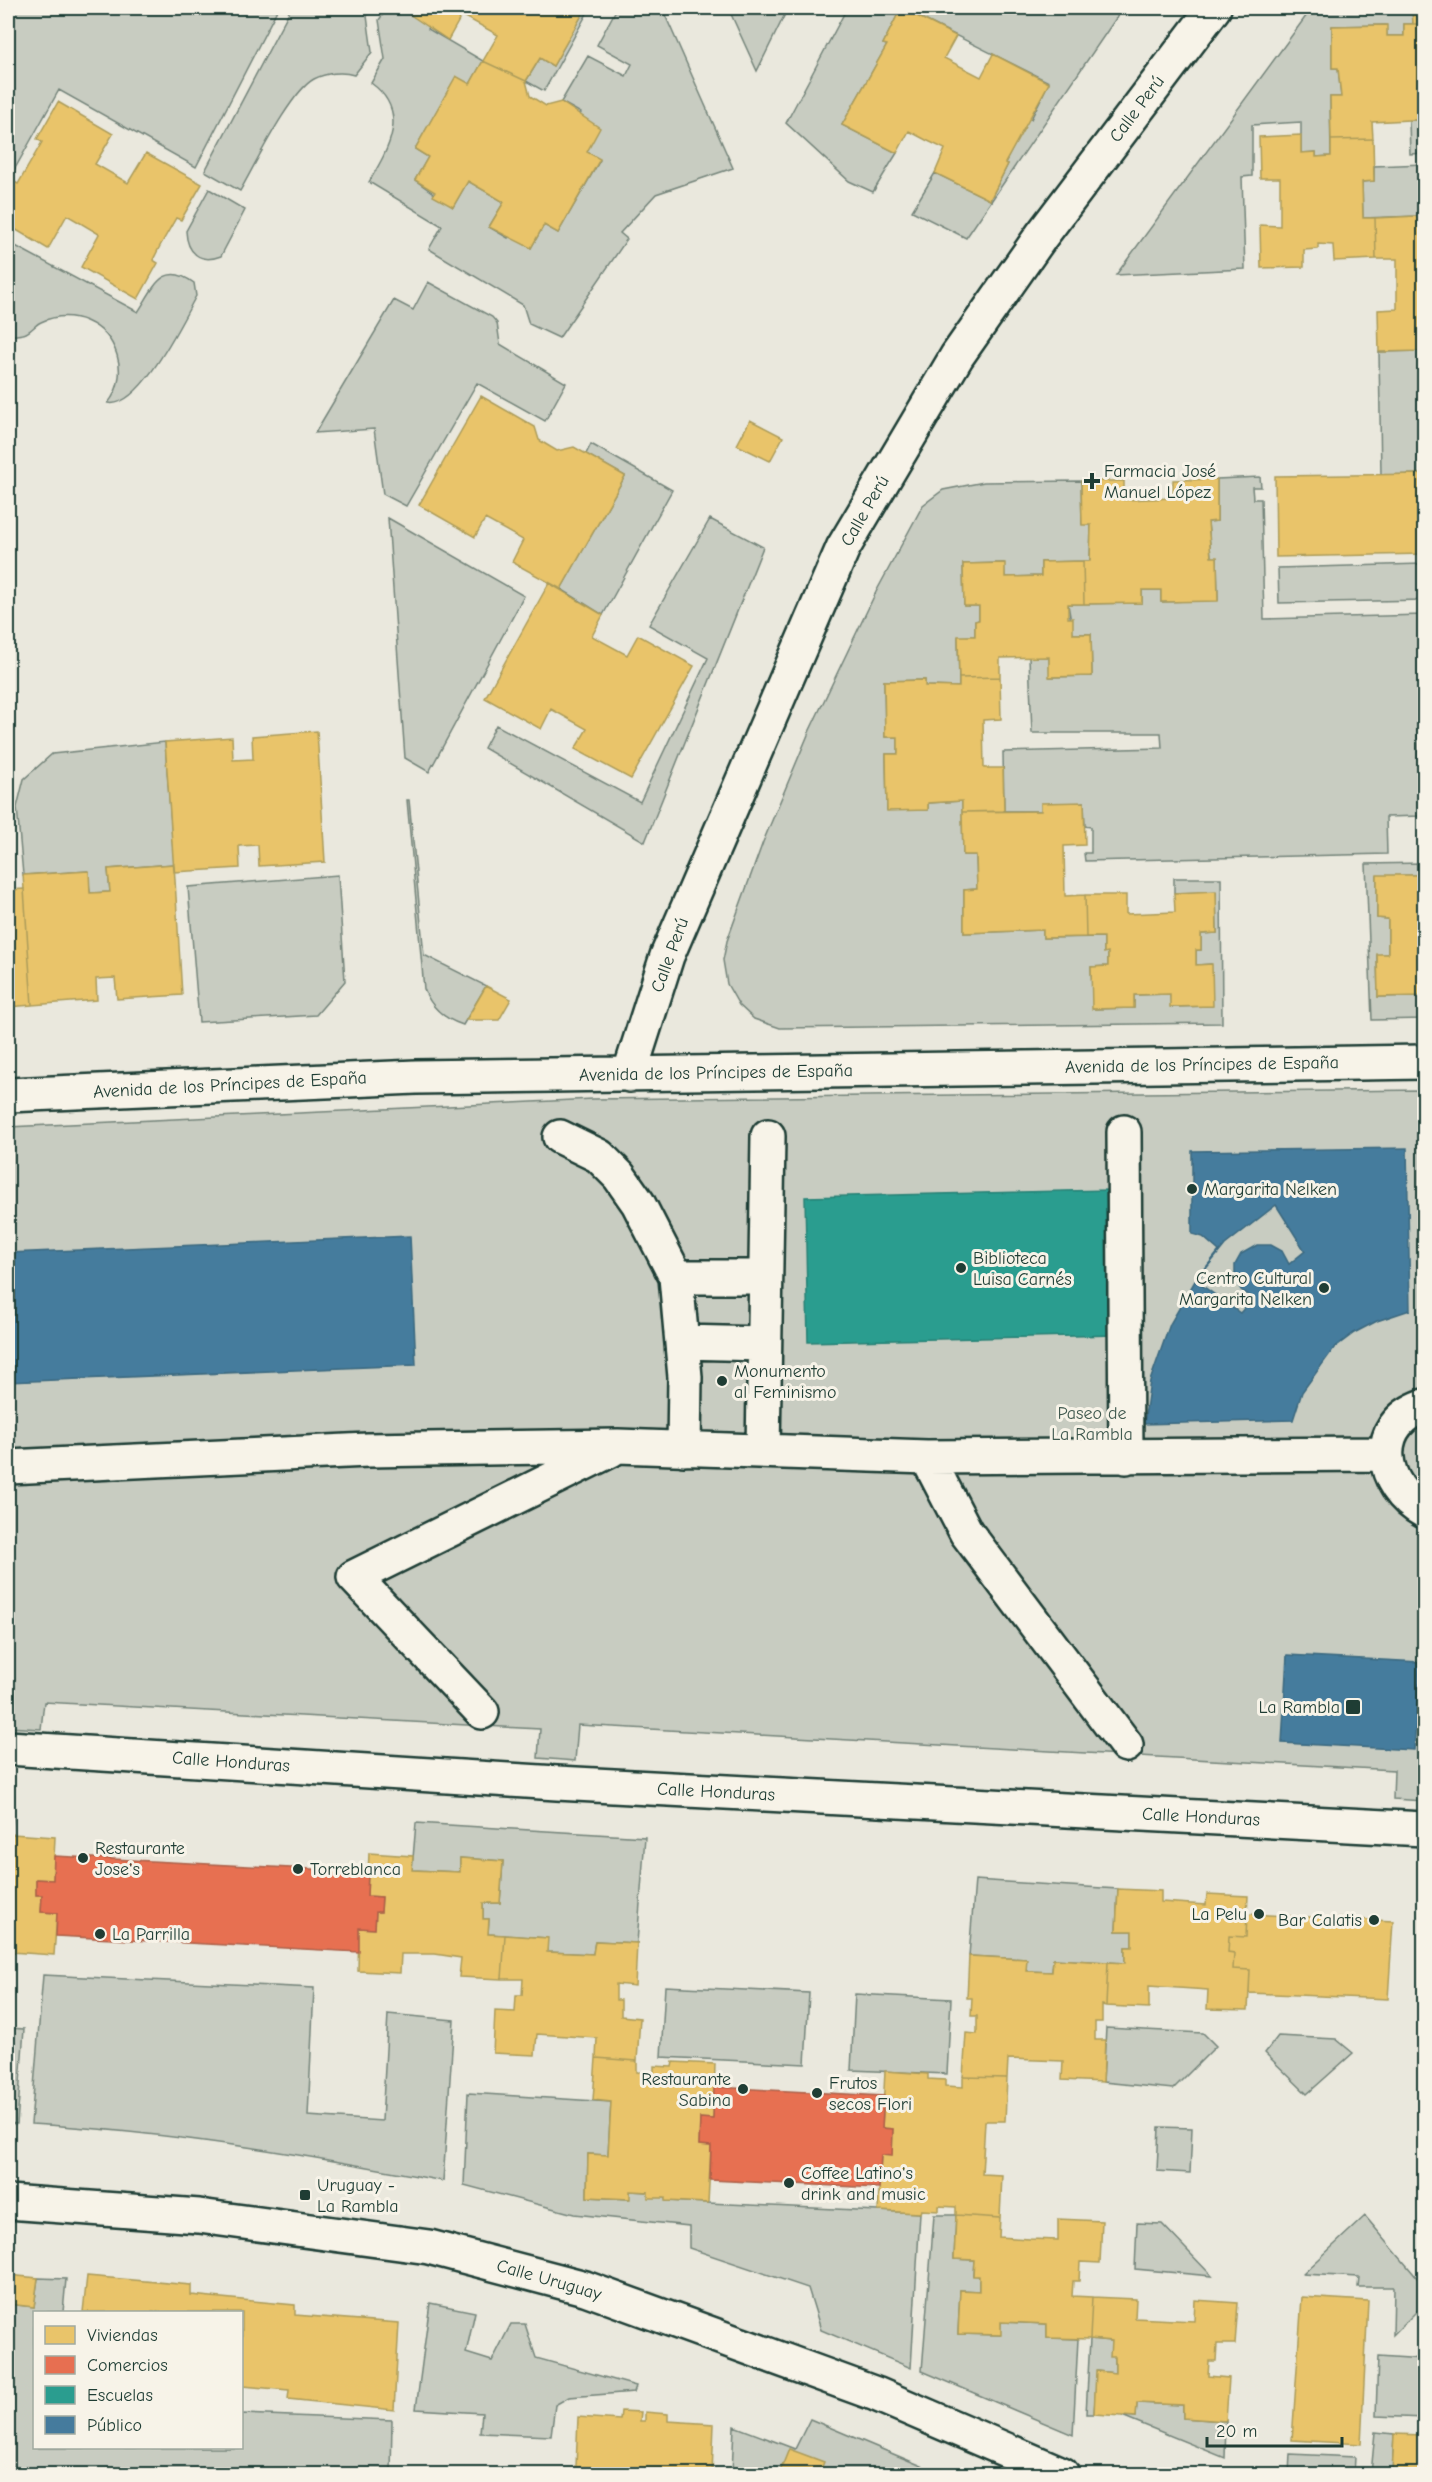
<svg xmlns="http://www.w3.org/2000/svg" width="1432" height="2482" font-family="'Comic Neue',sans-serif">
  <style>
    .green { fill: #c8ccc1; stroke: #74847a; stroke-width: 1.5 }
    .homes { fill: #e9c46a; stroke: #ac9c5a; stroke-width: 1.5 }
    .shops { fill: #e76f51; stroke: #ab6048; stroke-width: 1.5 }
    .schools { fill: #2a9d8f; stroke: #278074; stroke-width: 1.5 }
    .public { fill: #457b9d; stroke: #3a687e; stroke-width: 1.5; fill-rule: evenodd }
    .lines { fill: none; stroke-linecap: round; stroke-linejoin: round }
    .street-casing { stroke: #1f3d34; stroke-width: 38 }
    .secondary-casing { stroke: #1f3d34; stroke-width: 38 }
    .street { stroke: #f7f3e8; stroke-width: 33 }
    .secondary { stroke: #f7f3e8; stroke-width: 33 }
    .poi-dot { fill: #1f3d34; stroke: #f7f3e8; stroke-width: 2 }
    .labels { text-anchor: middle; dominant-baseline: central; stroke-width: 6; stroke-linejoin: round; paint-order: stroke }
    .street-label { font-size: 18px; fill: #1f3d34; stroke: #f7f3e8 }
    .poi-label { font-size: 18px; fill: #1f3d34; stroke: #f7f3e8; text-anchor: start }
    .park-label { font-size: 18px; fill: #415a50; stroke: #f7f3e8 }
  </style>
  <rect width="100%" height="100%" fill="#eae8dd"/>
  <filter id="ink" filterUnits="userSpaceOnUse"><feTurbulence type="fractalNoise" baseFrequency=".0167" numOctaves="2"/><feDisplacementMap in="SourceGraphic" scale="12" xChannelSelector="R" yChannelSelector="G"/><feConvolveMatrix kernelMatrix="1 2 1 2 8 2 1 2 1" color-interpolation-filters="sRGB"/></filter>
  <g filter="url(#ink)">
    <path class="green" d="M8,8H278L196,167L59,90L8,181Z
      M291,8H372L367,16L372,52L354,75C342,71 326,73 314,79C290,92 255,165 240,191L205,171Z
      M387,8H412L409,14L430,25L428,29L483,61L470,84L456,77L415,149L428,157L415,180L453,207L468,181L504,202L489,227L508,238L510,236L531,248L544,225L558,233L600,160L587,152L579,117L581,113L561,102L588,56L626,76L632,64L597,45L617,8H662L733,168L656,194L620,233L627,239L559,338L529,324L523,305L429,249L442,226L369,182C388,150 411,112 371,83L385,59L379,20Z
      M586,8H590L544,91L526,81L540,58L553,66Z
      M728,8H788L757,71L730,12Z
      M847,8H1123L966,238L912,211L935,173L990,200L1008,164L1005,163L1028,118L1031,119L1049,82L901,8L883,44L887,45L842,125L897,153L873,192L849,181L786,123Z
      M1312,8H1412L1413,24H1404V36H1387L1386,25L1332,26V68H1338L1341,97H1330L1331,156L1316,157V152L1301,153V122L1252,125V176L1242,177L1245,269L1116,275Z
      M1409,120H1420V138H1424V153L1410,154Z
      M1424,164V225H1418L1417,216L1363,218L1362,182L1374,181V166Z
      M209,189L245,210L221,256C200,264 187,253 186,231Z
      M8,242L138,312C153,290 162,259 194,283L196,296C183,319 140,410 108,403C119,390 122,371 117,355C107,323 72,308 41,322C36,324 32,330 26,333C21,335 13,335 8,336Z
      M428,282L492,317L497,323L500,344L566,383L545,421L477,383L406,506L383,494L374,429L315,433L394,300L413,310Z
      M1421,343H1424V474L1381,475L1379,352L1421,351Z
      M591,444L672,490L603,615L561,589L625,476L586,454Z
      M1260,477L1261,487H1252L1253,499H1261L1264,619L1424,615V778H1422L1421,712H1417L1420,816L1386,817L1387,854L1085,861L1084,853H1091V827L1085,826L1084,802L1041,811H1004L1003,752L1162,748L1161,733H1032L1029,657H1049L1050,677L1092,676L1091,634H1073L1068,604L1142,603V590H1161V602L1218,600L1217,558L1211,557L1208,522L1217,521V479Z
      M1081,481L1082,524L1091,525L1090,561L1041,562V576L1005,577L1004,563L963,564L964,606H979V620L975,621V636L958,637L959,687L925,686V680L884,681L885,737H898V754H886L887,810H928V803L962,801L963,855H976L977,889L964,890V933L1043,930V938L1104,937V952H1108V966L1091,967L1093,1009L1134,1008V995L1170,994L1171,1007L1212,1006L1211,964L1196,965V950H1201V934L1217,933L1216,892L1174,893V878H1221L1222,1023L780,1028L754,1019L739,1005L727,984L723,960L727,941L763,842L810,730L876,592L923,505L943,490L984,482Z
      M388,518L524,596L429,772L405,758Z
      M710,519L763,547L645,842L484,748L496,725L640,802L708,658L649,625Z
      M1422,564L1423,600L1279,603L1278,568Z
      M165,742L174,864L108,869L110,892L90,893L88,871L23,875L17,807L24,779L52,754Z
      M407,800H409L424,955L486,986L463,1025C444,1019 431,1007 424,989Z
      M1424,863V890H1420L1419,875L1377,876V918L1388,919V954L1377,955L1378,997L1421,996V982H1424V1019L1372,1020L1366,864Z
      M338,875L345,981L316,1015L199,1022L188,887Z
      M1424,1090V1801L1393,1799L1394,1770L578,1725L575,1761L538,1758L540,1729L44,1702L41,1729L8,1727V1127L593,1099Z
      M8,1794H14L11,1848H8Z
      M416,1823L645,1837L637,1943L595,1941L593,1954L547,1952V1938L488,1934L489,1919H483V1903H500L503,1861L460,1858V1872L412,1870Z
      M975,1880L1118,1889L1116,1931H1132V1947H1125V1963L1053,1959L1052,1972L1026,1971V1959L969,1956Z
      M43,1975L314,1988L308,2116L382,2121L388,2014L454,2020L443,2181C307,2155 170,2132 31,2124Z
      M665,1986L809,1993L805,2064L661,2057Z
      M855,1994L951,1999L947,2074L851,2070Z
      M8,2028L24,2029L17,2124L8,2123Z
      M1106,2028L1203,2033L1216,2046L1173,2089L1103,2082Z
      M1278,2036L1336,2039L1353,2053L1307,2094L1265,2053Z
      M468,2093L611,2102L608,2155L588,2154L587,2197L629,2199L630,2191L648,2192L665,2198L666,2201L920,2213L911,2368L821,2330L808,2288L689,2248V2226L574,2214L464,2185Z
      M1159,2127L1192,2128L1190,2173L1157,2171Z
      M934,2215H956L954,2259L974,2260L973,2275L979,2276V2291L960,2290L958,2334L1000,2335L1001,2322L1047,2324V2338L1078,2339L1073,2435L922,2371Z
      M1365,2216L1424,2286V2304L1393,2335L1394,2287H1358L1359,2277L1303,2274Z
      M1137,2223L1162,2224L1212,2276L1135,2269Z
      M38,2278L66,2279L63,2312H34V2448H242V2414L392,2420L391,2474H8V2304L34,2307Z
      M430,2303L475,2312L466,2353L492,2361L511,2324H525L536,2358L636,2386L634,2392L569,2397L555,2405L551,2436L480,2433L482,2413L416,2409Z
      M1090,2339L1111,2341L1115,2357V2373L1097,2371L1094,2414H1086Z
      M1378,2356L1424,2359V2418L1376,2416Z
      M1137,2403L1183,2405V2418L1226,2421L1225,2458L1122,2416L1136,2417Z
      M810,2419L936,2472L935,2474H732L734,2426L795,2449Z
      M1375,2432L1394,2434L1392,2474H1371Z
      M1290,2454L1355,2457L1354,2474H1289Z"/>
    <path class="homes" d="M412,8H586L553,66L540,58L526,81L483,61L498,35L462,15L448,40L409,14Z
      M901,8L956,36L944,58L981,77L993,54L1049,83L1005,163L1008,164L990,200L935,173L945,149L926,140L909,131L897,153L842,125L887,45L883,44Z
      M1412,8H1424V24H1413Z
      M1404,24H1424V138H1420V120H1409L1372,122L1373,139L1331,140L1330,97H1341L1338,68H1332V26L1387,25V36H1404Z
      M483,61L526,81L530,96L546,106L561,102L600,128L587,152L600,159L558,233L544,225L531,248L489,227L504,202L468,181L453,207L433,196L435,192L415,180L428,157L415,149L456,76L470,84Z
      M58,102L113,134L95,164L128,183L146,153L202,184L181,220L176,218L160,246L153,260L158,263L138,299L81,267L99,234L67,215L48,249L8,225V191L13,181L18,184L42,142L37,139Z
      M1301,135V153L1316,152V157L1331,156V140L1373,139L1374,181L1362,182L1363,218H1375L1376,259L1334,261L1333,245L1318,244V249L1304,250V267L1261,268L1260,225L1280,226V178H1260L1259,137Z
      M1418,216V225H1424V343H1421L1422,351L1379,352L1378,310L1397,309V259H1376L1375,218Z
      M481,396L535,427L539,440L547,445L557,451L574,447L625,476L561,589L512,562L523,540L485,519L475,537L419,505Z
      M750,420L783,437L770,461L737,445Z
      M1424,474V554L1276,557L1275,476Z
      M1217,479V521L1208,522L1211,557H1217L1218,601L1161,602V590H1142V603L1084,604L1083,561H1090L1091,525H1082L1081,481H1124V500L1173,498V480Z
      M1083,561L1084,604H1068V618H1073V634H1091L1092,676L1049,677V657L1000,658V677L959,678L958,636H975V621L979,620V606H964L963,564L1005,563V577L1041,576V562Z
      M549,583L603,615L592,636L627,655L638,635L694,666L631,779L575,749L587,729L551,709L541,729L485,698Z
      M1000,677L1001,719L983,720L984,768H1003L1004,811L962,812V801L928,803V810L887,811L886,754H898V737H885L884,681L925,680V686L959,687V678Z
      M317,731L325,862L259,866L258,845L239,846L240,868L174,872L165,742L232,737L233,760L253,759L252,736Z
      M1084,802L1085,845L1064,846L1065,896L1085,895L1086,937L1043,938V930L964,933V890L977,889L976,855H963L962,812L1041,811V803Z
      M174,864L182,995L117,999L115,978L96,979L97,1000L32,1005L23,875L89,871L90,893L110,892L108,869Z
      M1377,875H1419L1420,890H1424V982H1421V996L1378,997L1377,954H1388V919L1377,918Z
      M24,889L32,1005L8,1007V890Z
      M1216,891L1217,933L1201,934V950H1196V965L1212,964L1213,1006L1170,1007V994L1134,995V1008L1092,1009L1091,967L1108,966V952L1104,953V937H1086L1085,895H1126V914L1175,912L1174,893Z
      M486,986L511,999L499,1020H466Z
      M12,1834L55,1837L53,1880L36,1879V1895H42L41,1912L57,1913L54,1955L11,1952L13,1933H8V1848H11Z
      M369,1853L413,1856L412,1870L460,1872V1858L503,1861L500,1903H483V1919H489L488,1934L505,1935L502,1979L459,1977L461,1958L435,1954H401L400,1973L358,1971L359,1928L375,1929L376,1912H381L382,1897L367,1896Z
      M1118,1889L1161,1891V1902L1206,1905L1207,1894L1248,1896L1246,1937L1229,1936L1228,1952L1234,1953L1233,1969L1250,1970L1248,2010L1207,2009L1208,1990L1149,1986V2008L1106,2006L1108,1962L1125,1963V1947H1132V1931H1116Z
      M1247,1914L1393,1921L1388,1999L1249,1993L1250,1970L1233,1969L1234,1953L1228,1952L1229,1936L1246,1937Z
      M505,1935L548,1938L547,1952L593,1954L595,1941L637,1943L635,1986L616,1984V2000H621V2016L640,2018L637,2061L596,2058L597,2038L537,2034L535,2055L493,2053L495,2011L515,2012L516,1995H522L523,1979H502Z
      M969,1956L1027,1959L1026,1971L1052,1972L1053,1959L1108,1962L1106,2006L1102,2005V2022H1095V2040H1105L1103,2082L1062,2080L1063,2061L1008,2059L1007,2078L963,2077L966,2033L977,2034V2016H971L972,1998H967Z
      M1421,1974L1424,1975V2053H1418Z
      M596,2058L637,2061V2072L654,2073V2066L672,2067L673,2062L715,2064L713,2119L700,2118L699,2145L711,2146L708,2203L665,2201V2198H648V2192L630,2191V2199L587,2197L588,2154L608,2155L611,2102L593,2100Z
      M885,2071L928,2074V2079L945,2080V2086L963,2087V2077L1007,2078L1005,2121H985L982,2174L1002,2175L1000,2218L956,2215V2207L939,2206V2211L921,2210L920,2213L878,2211L881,2155L892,2156L893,2129L882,2128Z
      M956,2215L1000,2218L999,2237L1030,2239L1058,2240V2219L1102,2221L1100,2263L1080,2262L1079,2281H1073L1072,2296L1092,2297L1090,2339L1047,2338V2324L1001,2322V2335L958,2334L960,2290L979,2291V2276H973L974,2260L954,2259Z
      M8,2275L38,2278L34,2307L8,2304Z
      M87,2276L191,2285V2295L295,2305V2315L399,2323L394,2410L288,2399L289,2390L242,2386V2312H83Z
      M1092,2297L1136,2299L1135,2318L1194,2321L1195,2300L1238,2303L1235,2344H1217L1216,2361H1209L1208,2376L1229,2378L1226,2421L1183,2418V2405L1137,2403L1136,2417L1094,2414L1096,2371L1115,2373V2357H1110L1111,2341L1090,2339Z
      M1302,2297L1368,2301L1361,2444L1292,2440Z
      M621,2411L641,2412L640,2421H645V2412L668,2414V2421L714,2424L712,2474H592V2467H576L578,2417L620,2420Z
      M1394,2434L1424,2435V2474H1392Z
      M789,2449L824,2462L819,2474H779Z"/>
    <path class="shops" d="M54,1856L368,1872L367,1896L382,1897L381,1912H376L375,1929L359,1928V1952L56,1936L57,1913L41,1912L42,1895H36V1879L53,1880Z
      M714,2087L884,2096L882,2128L893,2129L892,2156L881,2155L879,2188L710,2180L711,2146L699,2145L700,2118L713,2119Z"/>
    <path class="schools" d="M1109,1190L1116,1335L808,1342L805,1197Z"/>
    <path class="public" d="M1407,1148L1410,1310L1377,1321L1354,1333L1334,1348L1302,1392L1293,1420L1144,1424L1150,1381L1170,1324L1195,1281L1219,1251L1203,1237L1192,1234V1151ZM1276,1205L1305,1251L1289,1264L1282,1251L1271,1245H1257L1241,1254L1235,1265V1279L1241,1290L1253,1298L1240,1313L1196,1281L1225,1245Z
      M410,1236L416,1365L8,1382V1253Z
      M1287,1655L1420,1662L1414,1750L1282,1743Z"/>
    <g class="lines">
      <defs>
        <path id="street" d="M629,1075L667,956L843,548L957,356L1042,235L1214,8
          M8,1095L416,1077L1424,1062
          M1124,1132L1126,1457
          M560,1137L599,1156L619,1176L638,1203L676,1277L685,1377L684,1449
          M676,1277H764
          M683,1342L763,1344
          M1424,1406C1369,1425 1380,1487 1424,1511
          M763,1451L768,1136
          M927,1457L966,1532L1126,1745
          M8,1467L368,1450L618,1446L927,1457L1385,1454
          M482,1712L354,1577L611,1450
          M8,2202L199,2216L429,2247L585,2288L876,2394L1062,2474"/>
        <path id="secondary" d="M8,1748L557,1783L1424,1829"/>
      </defs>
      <use href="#street" class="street-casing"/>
      <use href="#secondary" class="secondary-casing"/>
      <use href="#street" class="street"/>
      <use href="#secondary" class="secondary"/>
    </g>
  </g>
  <g class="poi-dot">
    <path d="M1089 472h6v6h6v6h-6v6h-6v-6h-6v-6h6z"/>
    <circle cx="1192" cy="1189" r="6"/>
    <circle cx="961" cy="1268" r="6"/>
    <circle cx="1324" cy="1288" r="6"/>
    <circle cx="722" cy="1381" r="6"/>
    <rect x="1345" y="1699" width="16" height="16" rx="3"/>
    <circle cx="83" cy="1858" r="6"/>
    <circle cx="298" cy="1869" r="6"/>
    <circle cx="1259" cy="1914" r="6"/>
    <circle cx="1374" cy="1920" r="6"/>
    <circle cx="100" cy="1934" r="6"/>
    <circle cx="743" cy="2089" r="6"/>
    <circle cx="817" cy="2093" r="6"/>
    <circle cx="789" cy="2183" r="6"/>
    <rect x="299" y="2189" width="12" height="12" rx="3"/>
  </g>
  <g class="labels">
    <g class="street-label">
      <text transform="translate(1137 109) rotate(-53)">Calle Perú</text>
      <text transform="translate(865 511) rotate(-60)">Calle Perú</text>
      <text transform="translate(670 955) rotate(-70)">Calle Perú</text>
      <text transform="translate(1202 1065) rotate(-1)">Avenida de los Príncipes de España</text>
      <text transform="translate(716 1073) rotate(-1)">Avenida de los Príncipes de España</text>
      <text transform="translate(230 1085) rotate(-3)">Avenida de los Príncipes de España</text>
      <text transform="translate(231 1762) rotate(4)">Calle Honduras</text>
      <text transform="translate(716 1792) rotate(3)">Calle Honduras</text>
      <text transform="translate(1201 1817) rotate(3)">Calle Honduras</text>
      <text transform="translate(549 2280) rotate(16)">Calle Uruguay</text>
    </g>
    <g class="poi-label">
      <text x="1104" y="471">Farmacia José<tspan x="1104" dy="21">Manuel López</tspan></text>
      <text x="1204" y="1189">Margarita Nelken</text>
      <text x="973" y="1258">Biblioteca<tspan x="973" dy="21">Luisa Carnés</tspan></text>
      <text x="1312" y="1278" text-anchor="end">Centro Cultural<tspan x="1312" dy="21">Margarita Nelken</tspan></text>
      <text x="734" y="1371">Monumento<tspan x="734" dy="21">al Feminismo</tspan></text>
      <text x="1340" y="1707" text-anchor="end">La Rambla</text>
      <text x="95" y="1848">Restaurante<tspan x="95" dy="21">Jose's</tspan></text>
      <text x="310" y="1869">Torreblanca</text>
      <text x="1247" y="1914" text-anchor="end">La Pelu</text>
      <text x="1362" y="1920" text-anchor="end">Bar Calatis</text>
      <text x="112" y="1934">La Parrilla</text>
      <text x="731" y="2079" text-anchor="end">Restaurante<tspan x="731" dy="21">Sabina</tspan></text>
      <text x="829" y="2083">Frutos<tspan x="829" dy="21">secos Flori</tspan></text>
      <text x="801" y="2173">Coffee Latino's<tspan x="801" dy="21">drink and music</tspan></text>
      <text x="317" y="2185">Uruguay -<tspan x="317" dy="21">La Rambla</tspan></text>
    </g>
    <g class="park-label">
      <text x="1092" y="1413">Paseo de<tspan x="1092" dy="21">La Rambla</tspan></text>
    </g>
  </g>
  <rect width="1432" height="2482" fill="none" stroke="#f7f3e8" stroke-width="30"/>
  <rect x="15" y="15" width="1402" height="2452" fill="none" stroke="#1f3d34" stroke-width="2" filter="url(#ink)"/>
  <rect x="33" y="2311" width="210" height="138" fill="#f7f3e8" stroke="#a1aaa0" stroke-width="1.5"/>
  <rect x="45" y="2326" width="30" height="18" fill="#e9c46a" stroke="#a1aaa0" stroke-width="1.5"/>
  <text x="87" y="2341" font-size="18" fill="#1f3d34">Viviendas</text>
  <rect x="45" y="2356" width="30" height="18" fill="#e76f51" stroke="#a1aaa0" stroke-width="1.5"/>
  <text x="87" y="2371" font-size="18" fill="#1f3d34">Comercios</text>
  <rect x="45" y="2386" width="30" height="18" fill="#2a9d8f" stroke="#a1aaa0" stroke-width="1.5"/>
  <text x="87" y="2401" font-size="18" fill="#1f3d34">Escuelas</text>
  <rect x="45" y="2416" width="30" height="18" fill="#457b9d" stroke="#a1aaa0" stroke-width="1.5"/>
  <text x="87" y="2431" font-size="18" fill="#1f3d34">Público</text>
  <path d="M1207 2437v9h135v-9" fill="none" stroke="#1f3d34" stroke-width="3"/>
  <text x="1216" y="2437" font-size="18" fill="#1f3d34" stroke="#f7f3e8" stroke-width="4.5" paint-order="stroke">20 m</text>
</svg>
